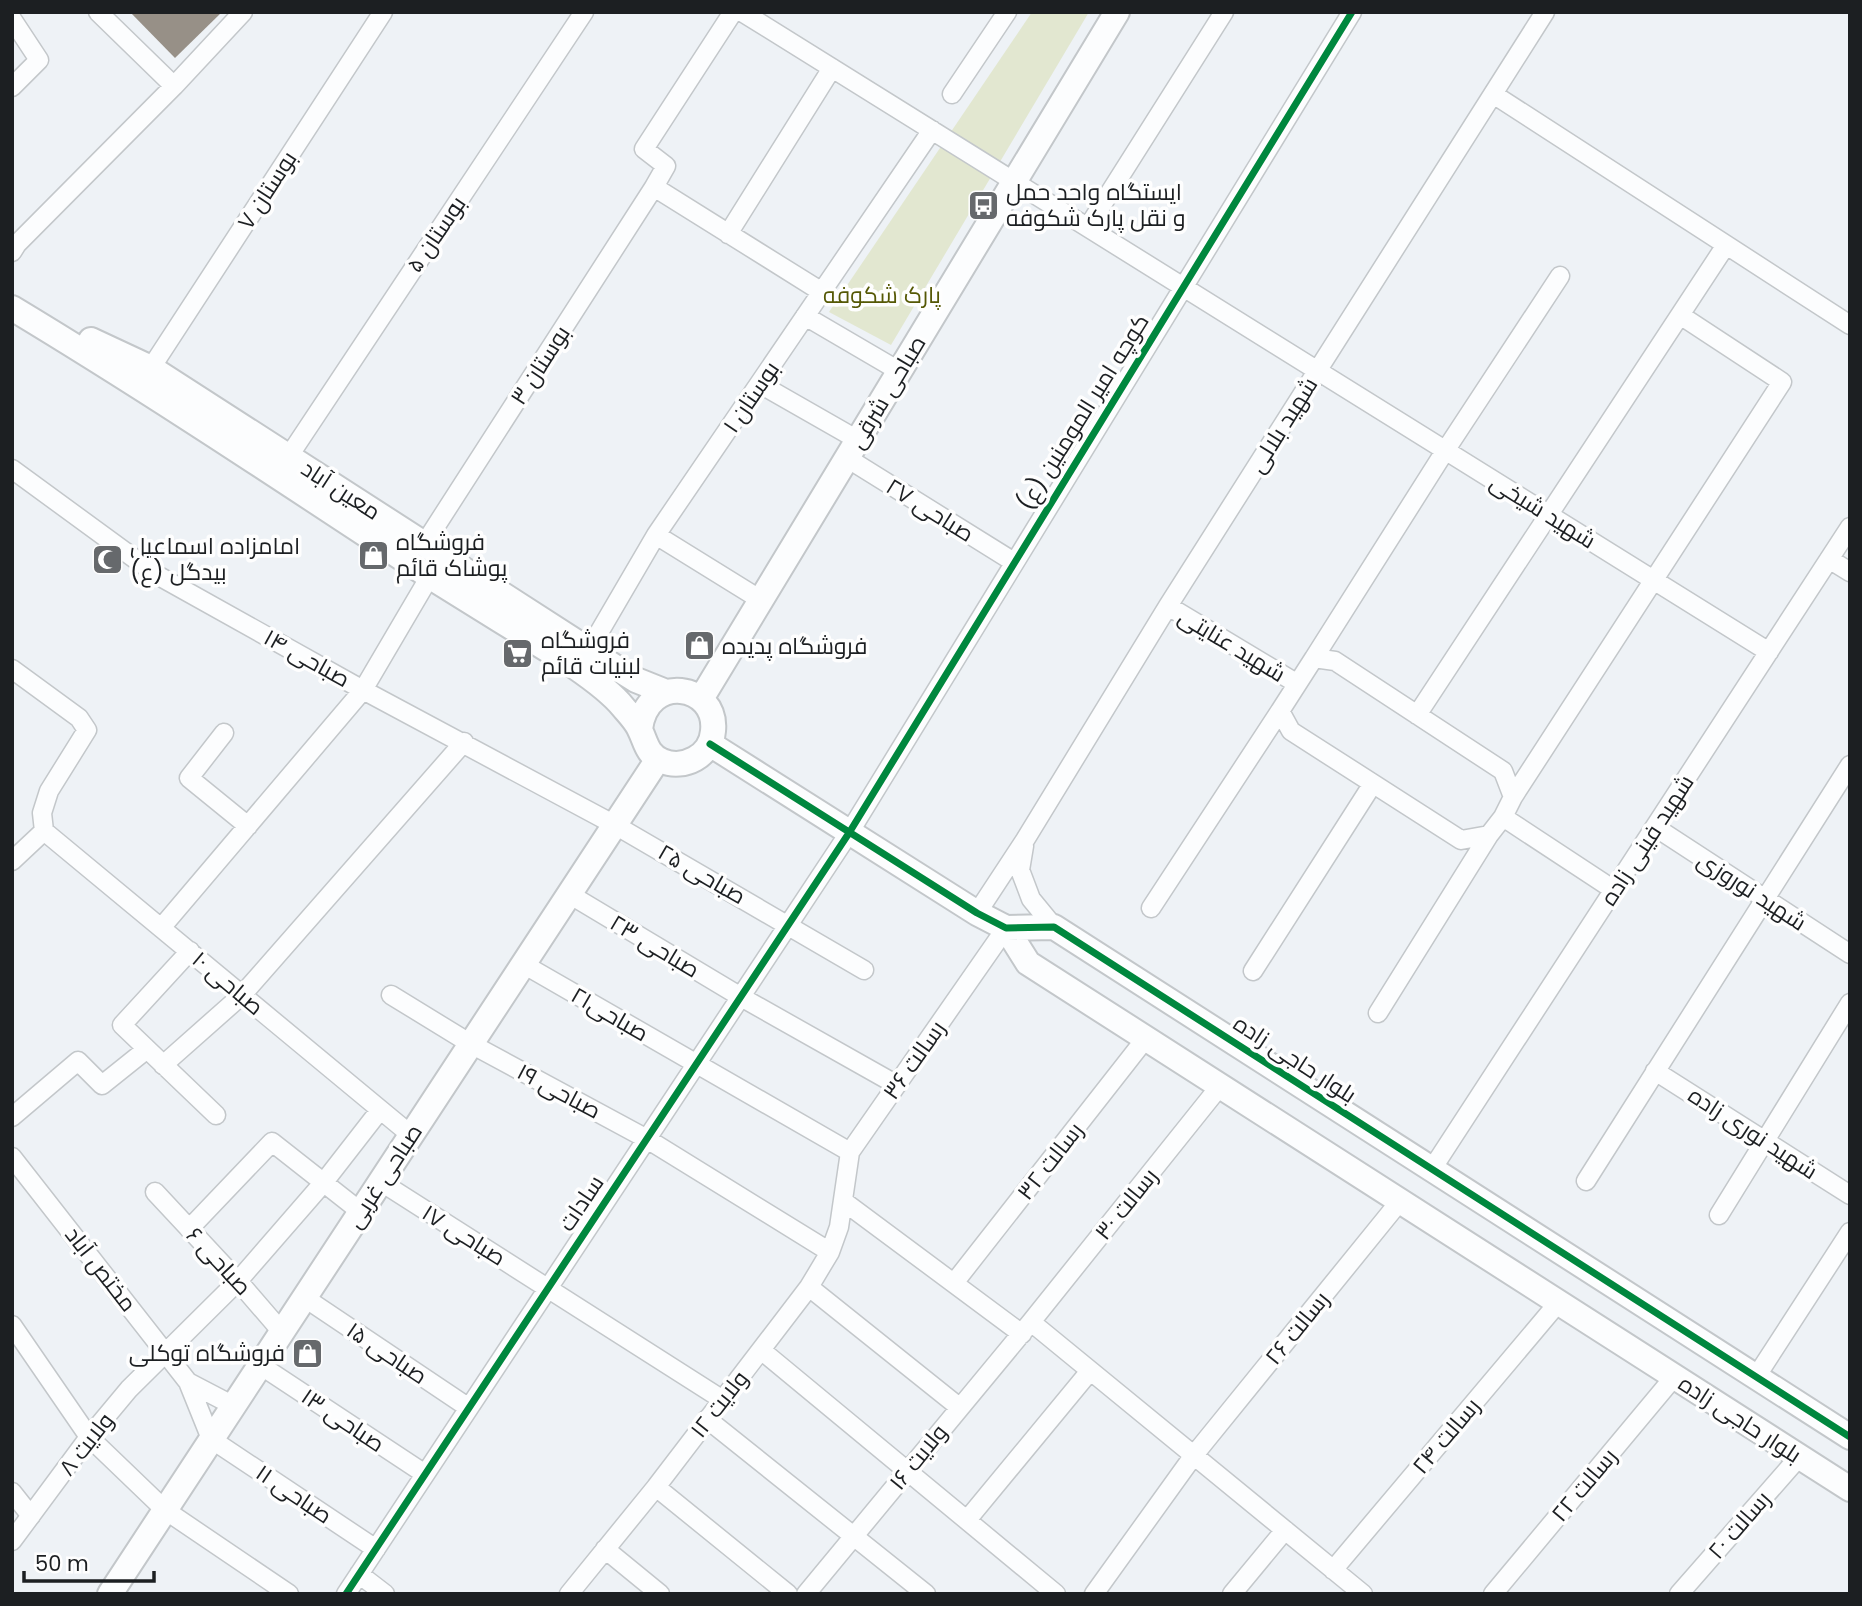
<svg xmlns="http://www.w3.org/2000/svg" width="1862" height="1606" font-family="Poppins,Cairo,sans-serif">
  <style>
    .green { fill: #e2e7d0 }
    .building { fill: #979087 }
    .lines { fill: none; stroke-linecap: round; stroke-linejoin: round }
    .street-casing { stroke: #c3c7ca; stroke-width: 21 }
    .secondary-casing { stroke: #c3c7ca; stroke-width: 28 }
    .street { stroke: #fcfdfe; stroke-width: 18 }
    .secondary { stroke: #fcfdfe; stroke-width: 24 }
    .cycleway-casing { stroke: #fefefe; stroke-width: 11 }
    .cycleway { stroke: #00873e; stroke-width: 7 }
    .labels { text-anchor: middle; dominant-baseline: central; stroke-width: 7; stroke-linejoin: round; paint-order: stroke }
    .street-label { font-size: 23px; fill: #1c1f22; stroke: #fefefe }
    .poi-label { font-size: 23px; fill: #1c1f22; stroke: #fefefe; text-anchor: start }
    .park-label { font-size: 23px; fill: #555805; stroke: #fefefe }
  </style>
  <rect width="100%" height="100%" fill="#eef2f6"/>
  <path class="green" d="M1032,12H1089L891,345L829,312Z"/>
  <path class="building" d="M130,12H222L175,58Z"/>
  <g class="lines">
    <defs>
      <path id="street" d="M98,12L174,86
        M733,12L644,149L666,166L654,187L822,292
        M742,12L1769,652
        M12,19L39,60L12,87
        M952,94L1007,12
        M1493,94L1850,325
        M1088,227L1224,12
        M728,234L832,68
        M12,252L17,244L174,86L243,12
        M805,316L899,371
        M151,368L383,12
        M760,384L858,440
        M289,456L584,12
        M847,458L1014,562
        M12,469L157,575L363,690L615,825L864,970
        M656,535L761,600
        M425,543L654,187
        M1829,559L1850,572
        M1168,606L1296,683
        M1314,658L1335,661L1503,771L1513,797L1503,817L1489,835L1461,840L1291,731L1280,711Z
        M1314,658L1445,451L1560,276
        M583,660L656,535L932,130
        M12,669L79,718L87,730L49,791L42,813L44,831L12,861
        M1417,715L1726,245
        M224,733L189,778L248,826
        M1513,797L1782,382L1680,315
        M1503,817L1614,890
        M1655,827L1850,954
        M44,831L411,1135
        M1024,846L1020,870L1031,899L1054,927
        M569,894L741,997L897,1085
        M1151,908L1280,711
        M977,913L1025,840L1168,606L1545,12
        M161,928L363,690L430,576
        M190,951L122,1025L216,1115
        M523,964L850,1152
        M1253,971L1372,785
        M391,995L471,1044L647,1139L830,1252
        M1378,1013L1489,835
        M163,1065L242,995L464,742
        M1655,1071L1850,1195
        M12,1117L78,1061L102,1085L147,1049
        M12,1157L188,1382
        M1432,1169L1850,527
        M1586,1181L1850,765
        M381,1182L723,1400
        M155,1192L238,1281L282,1332
        M843,1201L1022,1334
        M1719,1215L1850,1003
        M189,1229L272,1142L361,1212
        M954,1283L1146,1038
        M809,1287L959,1407
        M305,1298L469,1408
        M1031,1322L1363,1594
        M12,1325L89,1437L165,1510L289,1594
        M761,1350L1056,1594
        M260,1365L425,1474
        M1756,1377L1850,1232
        M234,1406L188,1382L211,1439L376,1549
        M707,1419L926,1594
        M656,1487L788,1594
        M12,1492L31,1516
        M967,1520L1090,1371
        M12,1541L89,1437L129,1389L238,1281L324,1182L380,1110
        M605,1549L660,1594
        M1333,1570L1558,1303
        M359,1574L385,1594
        M346,1594L849,833L1352,12
        M569,1594L656,1487L809,1287L830,1252L839,1227L850,1152L1006,928
        M806,1594L1031,1322L1220,1086
        M1094,1594L1194,1455L1400,1201
        M1232,1594L1285,1530
        M1493,1594L1674,1377
        M1679,1594L1799,1457"/>
      <path id="secondary" d="M12,308C153,393 289,484 426,574C475,605 525,635 574,666C590,677 611,692 623,707C628,713 635,720 639,728C646,741 646,754 662,761C684,770 711,756 713,731C718,684 647,672 640,729
        M91,340L151,368L615,667L636,680L666,692
        M701,699L1117,12
        M710,744L977,913L1006,928L1054,927L1850,1437
        M1006,928L1028,963L1850,1489
        M110,1594L658,759"/>
    </defs>
    <use href="#street" class="street-casing"/>
    <use href="#secondary" class="secondary-casing"/>
    <use href="#street" class="street"/>
    <use href="#secondary" class="secondary"/>
    <defs>
      <path id="cycleway" d="M710,744L977,913L1006,928L1054,927L1850,1437
        M346,1594L849,833L1352,12"/>
    </defs>
    <use href="#cycleway" class="cycleway-casing"/>
    <use href="#cycleway" class="cycleway"/>
  </g>
  <defs>
    <symbol id="bus-square" viewBox="-11 -11 22 22"><rect x="-9" y="-9" width="18" height="18" rx="4" fill="#66696c" stroke="#fefefe"/><path d="M-5-6H5V4H4V6H2V4H-2V6H-4V4H-5ZM-3.5-4V0h7V-4ZM-3.5 1.2v1.5H-2V1.2ZM2 1.2v1.5H3.5V1.2Z" fill="#fff"/></symbol>
    <symbol id="shop-square" viewBox="-11 -11 22 22"><rect x="-9" y="-9" width="18" height="18" rx="4" fill="#66696c" stroke="#fefefe"/><path d="M-5-2.5h2.3a2.7 3.5 0 0 1 5.4 0H5L5.5 6h-11ZM-1.5-2.5h3a1.5 2.3 0 0 0-3 0Z" fill="#fff"/></symbol>
    <symbol id="mosque-square" viewBox="-11 -11 22 22"><rect x="-9" y="-9" width="18" height="18" rx="4" fill="#66696c" stroke="#fefefe"/><path d="M3.5-4.9A6 6 0 1 0 3.5 4.9A5 5 0 1 1 3.5-4.9Z" fill="#fff"/></symbol>
    <symbol id="supermarket-square" viewBox="-11 -11 22 22"><rect x="-9" y="-9" width="18" height="18" rx="4" fill="#66696c" stroke="#fefefe"/><path d="M-6-5.5h2.5l.6 2H6L4.5 2H-2.5L-4.4-4H-6ZM-1.5 3.2a1.3 1.3 0 1 0 .1 0ZM3 3.2a1.3 1.3 0 1 0 .1 0Z" fill="#fff"/></symbol>
  </defs>
  <g fill-rule="evenodd">
    <use href="#bus-square" x="966" y="188" width="35" height="35"/>
    <use href="#shop-square" x="356" y="538" width="35" height="35"/>
    <use href="#mosque-square" x="90" y="542" width="35" height="35"/>
    <use href="#shop-square" x="682" y="628" width="35" height="35"/>
    <use href="#supermarket-square" x="500" y="636" width="35" height="35"/>
    <use href="#shop-square" x="290" y="1336" width="35" height="35"/>
  </g>
  <g class="labels">
    <g class="street-label">
      <text transform="translate(267 190) rotate(-57)">بوستان ۷</text>
      <text transform="translate(436 234) rotate(-56)">بوستان ۵</text>
      <text transform="translate(540 365) rotate(-57)">بوستان ۳</text>
      <text transform="translate(887 392) rotate(-59)">صباحی شرقی</text>
      <text transform="translate(751 397) rotate(-56)">بوستان ۱</text>
      <text transform="translate(1083 412) rotate(-58)">کوچه امیر المومنین (ع)</text>
      <text transform="translate(1283 425) rotate(-58)">شهید بلالی</text>
      <text transform="translate(341 490) rotate(33)">معین آباد</text>
      <text transform="translate(930 510) rotate(32)">صباحی ۲۷</text>
      <text transform="translate(1543 511) rotate(32)">شهید شیخی</text>
      <text transform="translate(1232 645) rotate(31)">شهید عنایتی</text>
      <text transform="translate(307 658) rotate(29)">صباحی ۱۴</text>
      <text transform="translate(1647 840) rotate(-57)">شهید فینی زاده</text>
      <text transform="translate(702 874) rotate(30)">صباحی ۲۵</text>
      <text transform="translate(1752 891) rotate(33)">شهید نوروزی</text>
      <text transform="translate(655 946) rotate(31)">صباحی ۲۳</text>
      <text transform="translate(228 983) rotate(40)">صباحی ۱۰</text>
      <text transform="translate(610 1014) rotate(30)">صباحی۲۱</text>
      <text transform="translate(1295 1059) rotate(33)">بلوار حاجی زاده</text>
      <text transform="translate(914 1060) rotate(-55)">رسالت ۳۶</text>
      <text transform="translate(559 1091) rotate(28)">صباحی ۱۹</text>
      <text transform="translate(1753 1133) rotate(33)">شهید نوری زاده</text>
      <text transform="translate(1050 1161) rotate(-52)">رسالت ۳۲</text>
      <text transform="translate(384 1176) rotate(-57)">صباحی غربی</text>
      <text transform="translate(581 1203) rotate(-56)">سادات</text>
      <text transform="translate(1126 1204) rotate(-51)">رسالت ۳۰</text>
      <text transform="translate(464 1235) rotate(32)">صباحی ۱۷</text>
      <text transform="translate(219 1261) rotate(47)">صباحی ۶</text>
      <text transform="translate(101 1269) rotate(52)">مختص آباد</text>
      <text transform="translate(1297 1328) rotate(-51)">رسالت ۲۶</text>
      <text transform="translate(387 1353) rotate(34)">صباحی ۱۵</text>
      <text transform="translate(719 1404) rotate(-52)">ولایت ۱۲</text>
      <text transform="translate(1740 1419) rotate(33)">بلوار حاجی زاده</text>
      <text transform="translate(343 1420) rotate(34)">صباحی ۱۳</text>
      <text transform="translate(1446 1436) rotate(-50)">رسالت ۲۴</text>
      <text transform="translate(86 1444) rotate(-52)">ولایت ۸</text>
      <text transform="translate(918 1457) rotate(-51)">ولایت ۱۶</text>
      <text transform="translate(1584 1485) rotate(-50)">رسالت ۲۲</text>
      <text transform="translate(294 1494) rotate(34)">صباحی ۱۱</text>
      <text transform="translate(1739 1525) rotate(-49)">رسالت ۲۰</text>
    </g>
    <g class="poi-label">
      <text x="1006" y="192">ایستگاه واحد حمل<tspan x="1006" dy="26">و نقل پارک شکوفه</tspan></text>
      <text x="396" y="542">فروشگاه<tspan x="396" dy="26">پوشاک قائم</tspan></text>
      <text x="130" y="546">امامزاده اسماعیل<tspan x="130" dy="26">(ع) بیدگل</tspan></text>
      <text x="541" y="640">فروشگاه<tspan x="541" dy="26">لبنیات قائم</tspan></text>
      <text x="722" y="646">فروشگاه پدیده</text>
      <text x="285" y="1353" text-anchor="end">فروشگاه توکلی</text>
    </g>
    <g class="park-label">
      <text x="882" y="295">پارک شکوفه</text>
    </g>
  </g>
  <rect width="1862" height="1606" fill="none" stroke="#1c1f22" stroke-width="28"/>
  <path d="M24 1571v10h130v-10" fill="none" stroke="#1c1f22" stroke-width="3.5"/>
  <text x="35" y="1571" font-size="21" fill="#1c1f22" stroke="#fefefe" stroke-width="5" paint-order="stroke">50 m</text>
</svg>
